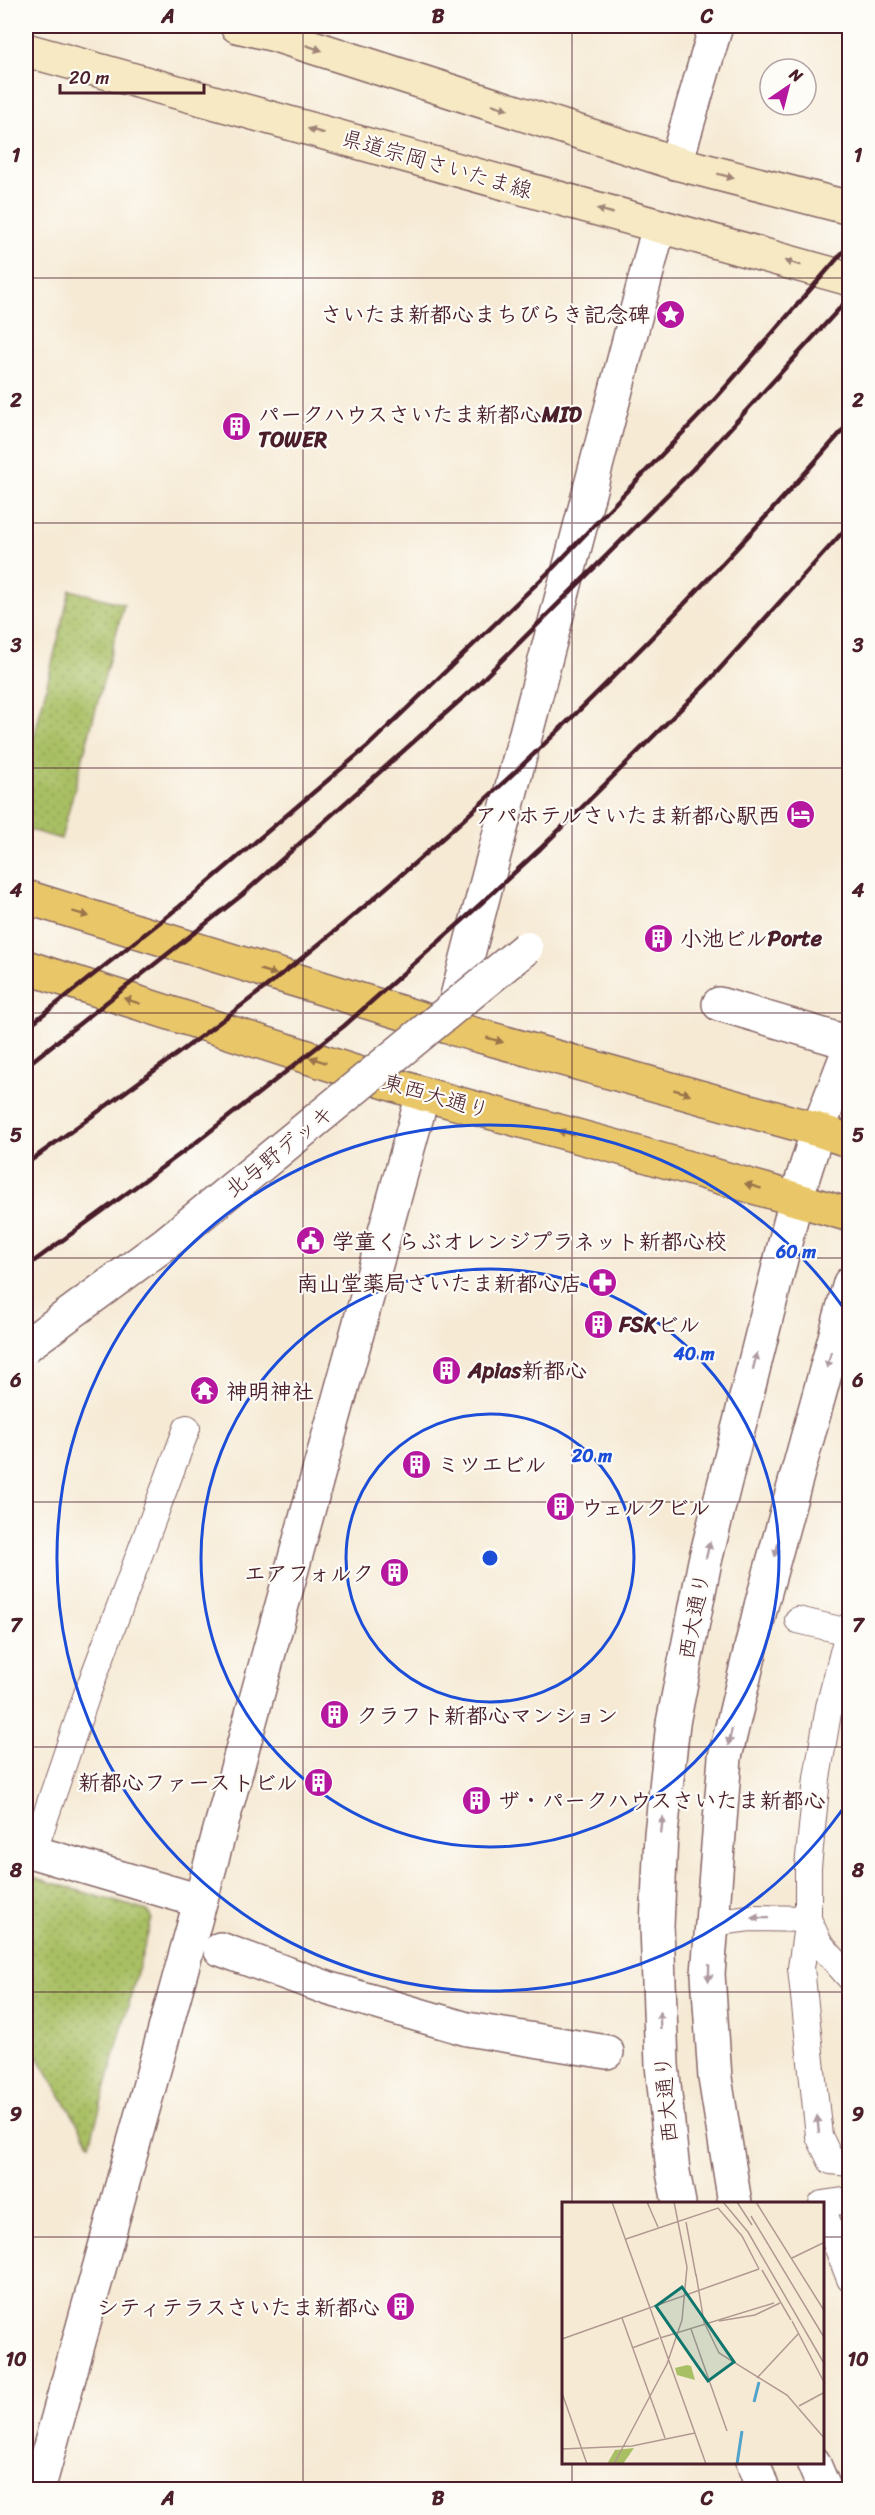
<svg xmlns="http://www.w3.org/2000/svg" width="875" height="2515" font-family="Sriracha,'Klee One',sans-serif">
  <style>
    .park { fill: url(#park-dots); stroke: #7a6f48; stroke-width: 1.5 }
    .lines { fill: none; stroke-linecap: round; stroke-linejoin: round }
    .service-casing { stroke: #866666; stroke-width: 28 }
    .pedestrian-casing { stroke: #866666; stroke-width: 36 }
    .minor-casing { stroke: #866666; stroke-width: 36 }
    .tertiary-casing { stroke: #866666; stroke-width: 36 }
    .secondary-casing { stroke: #866666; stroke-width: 36 }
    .primary-casing { stroke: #866666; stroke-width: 36 }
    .service { stroke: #fff; stroke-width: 26 }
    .pedestrian { stroke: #fff; stroke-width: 33 }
    .minor { stroke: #fff; stroke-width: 33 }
    .tertiary { stroke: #fff; stroke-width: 33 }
    .secondary { stroke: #f6e9c3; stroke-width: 33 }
    .primary { stroke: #e9c769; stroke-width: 33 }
    .rail { stroke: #4a1f2b; stroke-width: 4.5 }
    .pedestrian-bridge-casing { stroke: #866666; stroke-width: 36; stroke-linecap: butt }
    .pedestrian-bridge { stroke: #fff; stroke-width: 33 }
    .oneway { fill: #a08477 }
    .oneway2 { fill: #9a734a }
    .oneway3 { fill: #ae9aa0 }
    .grid { fill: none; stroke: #4a1f2b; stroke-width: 1.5; stroke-opacity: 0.55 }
    .ring { fill: none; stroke: #1d4ed8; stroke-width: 3 }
    .labels { text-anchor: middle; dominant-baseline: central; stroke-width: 4.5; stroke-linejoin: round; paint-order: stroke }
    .street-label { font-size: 22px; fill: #4a1f2b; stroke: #fdfcf7 }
    .poi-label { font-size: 22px; font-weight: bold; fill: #4a1f2b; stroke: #fdfcf7; text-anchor: start }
    .inset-river { fill: none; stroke: #51a3cc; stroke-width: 3 }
    .inset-road { fill: none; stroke: #b19991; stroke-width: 1.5 }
    .view { fill: #0f766e; fill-opacity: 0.15; stroke: #0f766e; stroke-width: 3 }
    .inset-edge { fill: none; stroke: #4a1f2b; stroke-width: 3 }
    .centre { fill: #1d4ed8; stroke: #fdfcf7; stroke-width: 3 }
    .ring-label { font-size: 18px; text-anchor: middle; font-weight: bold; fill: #1d4ed8; stroke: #fdfcf7; stroke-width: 4.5; stroke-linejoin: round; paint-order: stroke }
    .neatline { fill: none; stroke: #4a1f2b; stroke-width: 2 }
    .grid-label { font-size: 20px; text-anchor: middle; font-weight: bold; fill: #4a1f2b }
  </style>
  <defs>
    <pattern id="park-dots" width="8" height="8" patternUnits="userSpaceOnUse" patternTransform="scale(1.5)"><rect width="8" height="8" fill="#a9bf64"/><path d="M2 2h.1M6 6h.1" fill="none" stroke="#8c9b53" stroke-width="1.8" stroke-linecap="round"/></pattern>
  </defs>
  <rect width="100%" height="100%" fill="#fdfcf7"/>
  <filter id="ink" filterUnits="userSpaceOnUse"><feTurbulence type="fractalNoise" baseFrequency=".0167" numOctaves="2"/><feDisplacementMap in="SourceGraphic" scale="12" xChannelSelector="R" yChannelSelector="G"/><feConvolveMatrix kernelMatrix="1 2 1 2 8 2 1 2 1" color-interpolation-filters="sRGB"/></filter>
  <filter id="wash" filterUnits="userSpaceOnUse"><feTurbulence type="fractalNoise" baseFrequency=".008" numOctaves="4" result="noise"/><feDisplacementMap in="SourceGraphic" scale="24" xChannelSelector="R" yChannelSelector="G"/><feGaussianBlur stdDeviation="1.35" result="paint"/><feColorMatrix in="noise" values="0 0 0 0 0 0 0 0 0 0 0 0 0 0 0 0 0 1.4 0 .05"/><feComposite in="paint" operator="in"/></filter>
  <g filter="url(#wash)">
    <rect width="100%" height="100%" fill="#f6ead5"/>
    <path class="park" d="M70,590L124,604L61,839L26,829V770Z
      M26,1875L147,1911L152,1919L90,2144L26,2037Z"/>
  </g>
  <g filter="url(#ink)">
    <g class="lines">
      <defs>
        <path id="service" d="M798,1620L848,1632
          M850,1625L829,1707L817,1778L808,1867V1919L801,1968L819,2136L831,2161L850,2163
          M33,1853L87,1694L187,1428
          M808,1919L819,1943L850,1978
          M711,1923L750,1918L808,1919
          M822,2204L850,2200
          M822,2208L850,2279"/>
        <path id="pedestrian" d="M719,1004L850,1043
          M220,1949L330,1989L467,2029L607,2052"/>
        <path id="minor" d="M676,163L716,26
          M450,1023L659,226
          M26,1850L200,1901"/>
        <path id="tertiary" d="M679,2203L673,2172L662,2065L657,1926L661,1834L673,1723L705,1561L796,1199L818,1130L850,1047
          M735,2203L715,2078L708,1974L725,1757L761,1606L850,1283
          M753,2462L763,2490
          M813,2462L825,2490
          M38,2490L423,1094"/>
        <path id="secondary" d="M237,26L275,35L676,163L850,208
          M26,50L850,279"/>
        <path id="primary" d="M26,897L448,1027L818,1130L850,1141
          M26,967L423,1094L617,1147L850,1215"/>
      </defs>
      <use href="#service" class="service-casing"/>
      <use href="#pedestrian" class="pedestrian-casing"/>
      <use href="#minor" class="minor-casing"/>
      <use href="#tertiary" class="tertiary-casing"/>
      <use href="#secondary" class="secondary-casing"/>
      <use href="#primary" class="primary-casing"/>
      <use href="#service" class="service"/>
      <use href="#pedestrian" class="pedestrian"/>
      <use href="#minor" class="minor"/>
      <use href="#tertiary" class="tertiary"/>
      <use href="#secondary" class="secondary"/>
      <use href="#primary" class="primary"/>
      <path class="rail" d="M26,1028L179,907L368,746L553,568L716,398L850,244
        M26,1066L242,895L475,687L692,470L850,297
        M26,1164C122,1094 220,1025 312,950C507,791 685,612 850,422
        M26,1267L194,1144L344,1026L462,921L540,849L707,683L850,524"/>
      <defs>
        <path id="pedestrian-bridge" d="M26,1346L166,1243L526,948"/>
      </defs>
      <use href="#pedestrian-bridge" class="pedestrian-bridge-casing"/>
      <use href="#pedestrian-bridge" class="pedestrian-bridge"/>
    </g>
    <defs><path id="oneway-solid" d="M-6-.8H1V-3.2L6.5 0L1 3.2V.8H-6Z" transform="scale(1.5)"/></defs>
    <g class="oneway">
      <use href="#oneway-solid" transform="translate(314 48) rotate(18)"/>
      <use href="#oneway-solid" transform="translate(500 107) rotate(18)"/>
      <use href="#oneway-solid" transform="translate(316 131) rotate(-164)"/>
      <use href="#oneway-solid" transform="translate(726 176) rotate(15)"/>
      <use href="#oneway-solid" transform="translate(605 211) rotate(-164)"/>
      <use href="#oneway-solid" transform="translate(793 263) rotate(-165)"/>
    </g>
    <g class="oneway2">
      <use href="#oneway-solid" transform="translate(81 914) rotate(17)"/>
      <use href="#oneway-solid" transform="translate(268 972) rotate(17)"/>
      <use href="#oneway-solid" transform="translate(132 1001) rotate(-162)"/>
      <use href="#oneway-solid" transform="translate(495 1040) rotate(16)"/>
      <use href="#oneway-solid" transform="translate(318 1060) rotate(-162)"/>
      <use href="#oneway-solid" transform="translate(682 1092) rotate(16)"/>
      <use href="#oneway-solid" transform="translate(566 1133) rotate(-165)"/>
      <use href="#oneway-solid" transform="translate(753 1186) rotate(-163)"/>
    </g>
    <g class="oneway3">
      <use href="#oneway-solid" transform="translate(829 1360) rotate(105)"/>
      <use href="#oneway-solid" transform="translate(755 1361) rotate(-76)"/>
      <use href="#oneway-solid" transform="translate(777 1548) rotate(105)"/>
      <use href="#oneway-solid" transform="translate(708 1550) rotate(-76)"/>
      <use href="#oneway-solid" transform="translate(730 1737) rotate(103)"/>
      <use href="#oneway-solid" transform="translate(662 1825) rotate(-84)"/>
      <use href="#oneway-solid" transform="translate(760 1918) rotate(-179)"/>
      <use href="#oneway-solid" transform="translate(709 1973) rotate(91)"/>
      <use href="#oneway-solid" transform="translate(660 2020) rotate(-93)"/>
      <use href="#oneway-solid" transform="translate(818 2124) rotate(-96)"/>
    </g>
  </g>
  <path class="grid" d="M303,26V2490M572,26V2203M26,278H850M26,523H850M26,768H850M26,1013H850M26,1258H850M26,1502H850M26,1747H850M26,1992H850M26,2237H563M822,2237H850M572,2462V2490"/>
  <g class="ring">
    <circle cx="490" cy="1558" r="144"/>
    <circle cx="490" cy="1558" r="289"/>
    <path d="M849 1800A433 433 0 1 1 849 1316"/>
  </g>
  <defs>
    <symbol id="sight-disc" viewBox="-11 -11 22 22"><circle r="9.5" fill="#b5179e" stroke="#fdfcf7"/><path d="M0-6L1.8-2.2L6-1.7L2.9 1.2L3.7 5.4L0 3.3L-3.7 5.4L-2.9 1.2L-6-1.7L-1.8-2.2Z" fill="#fff"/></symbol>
    <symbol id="building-disc" viewBox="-11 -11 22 22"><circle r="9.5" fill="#b5179e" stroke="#fdfcf7"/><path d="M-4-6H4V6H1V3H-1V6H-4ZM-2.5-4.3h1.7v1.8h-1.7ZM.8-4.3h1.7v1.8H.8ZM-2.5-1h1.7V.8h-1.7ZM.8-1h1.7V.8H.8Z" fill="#fff"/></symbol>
    <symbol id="hotel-disc" viewBox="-11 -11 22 22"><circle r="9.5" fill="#b5179e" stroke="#fdfcf7"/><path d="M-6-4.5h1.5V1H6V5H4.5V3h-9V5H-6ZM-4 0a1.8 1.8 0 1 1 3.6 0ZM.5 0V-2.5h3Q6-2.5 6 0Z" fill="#fff"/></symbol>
    <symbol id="civic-disc" viewBox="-11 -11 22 22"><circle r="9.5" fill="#b5179e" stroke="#fdfcf7"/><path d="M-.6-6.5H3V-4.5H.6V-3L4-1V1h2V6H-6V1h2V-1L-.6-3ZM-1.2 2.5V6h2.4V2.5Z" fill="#fff"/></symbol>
    <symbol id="pharmacy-disc" viewBox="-11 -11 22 22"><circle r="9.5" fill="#b5179e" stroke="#fdfcf7"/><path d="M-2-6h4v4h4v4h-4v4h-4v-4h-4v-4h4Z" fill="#fff"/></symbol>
    <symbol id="temple-disc" viewBox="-11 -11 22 22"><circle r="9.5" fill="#b5179e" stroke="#fdfcf7"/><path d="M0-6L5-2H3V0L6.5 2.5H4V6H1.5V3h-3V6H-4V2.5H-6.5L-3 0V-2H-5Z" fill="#fff"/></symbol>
  </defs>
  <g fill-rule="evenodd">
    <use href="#sight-disc" x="654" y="298" width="33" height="33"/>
    <use href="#building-disc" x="220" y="410" width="33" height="33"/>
    <use href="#hotel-disc" x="784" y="798" width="33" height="33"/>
    <use href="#building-disc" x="642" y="922" width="33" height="33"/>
    <use href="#civic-disc" x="294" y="1224" width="33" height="33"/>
    <use href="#pharmacy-disc" x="586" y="1266" width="33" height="33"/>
    <use href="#building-disc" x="582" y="1308" width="33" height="33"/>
    <use href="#building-disc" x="430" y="1354" width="33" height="33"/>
    <use href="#temple-disc" x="188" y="1374" width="33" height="33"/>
    <use href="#building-disc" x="400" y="1448" width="33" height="33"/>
    <use href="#building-disc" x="544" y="1490" width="33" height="33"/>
    <use href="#building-disc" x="378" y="1556" width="33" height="33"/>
    <use href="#building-disc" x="318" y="1698" width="33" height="33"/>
    <use href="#building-disc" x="302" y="1766" width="33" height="33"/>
    <use href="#building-disc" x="460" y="1784" width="33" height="33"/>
    <use href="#building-disc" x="384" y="2290" width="33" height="33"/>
  </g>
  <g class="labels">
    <g class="street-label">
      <text transform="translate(437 164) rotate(16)">県道宗岡さいたま線</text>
      <text transform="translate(436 1096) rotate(16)">東西大通り</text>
      <text transform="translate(279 1151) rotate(-39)">北与野デッキ</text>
      <text transform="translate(694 1616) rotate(-79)">西大通り</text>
      <text transform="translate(666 2099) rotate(-95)">西大通り</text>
    </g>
    <g class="poi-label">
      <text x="650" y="314" text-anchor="end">さいたま新都心まちびらき記念碑</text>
      <text x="258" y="414">パークハウスさいたま新都心MID<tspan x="258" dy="25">TOWER</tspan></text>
      <text x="780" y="815" text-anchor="end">アパホテルさいたま新都心駅西</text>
      <text x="680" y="938">小池ビルPorte</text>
      <text x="332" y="1241">学童くらぶオレンジプラネット新都心校</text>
      <text x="582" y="1283" text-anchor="end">南山堂薬局さいたま新都心店</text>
      <text x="619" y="1324">FSKビル</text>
      <text x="468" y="1370">Apias新都心</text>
      <text x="226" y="1391">神明神社</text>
      <text x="437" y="1464">ミツエビル</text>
      <text x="581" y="1507">ウェルクビル</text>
      <text x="374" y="1573" text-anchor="end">エアフォルク</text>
      <text x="356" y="1715">クラフト新都心マンション</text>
      <text x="298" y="1782" text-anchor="end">新都心ファーストビル</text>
      <text x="498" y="1800">ザ・パークハウスさいたま新都心</text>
      <text x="380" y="2307" text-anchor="end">シティテラスさいたま新都心</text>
    </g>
  </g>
  <g transform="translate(562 2202)">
    <rect width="262" height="262" fill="#f6ead5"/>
    <path d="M125,163L129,164L133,178L115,173L113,166ZM72,246L61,262H45L53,248Z" fill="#a9bf64"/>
    <path class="inset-river" d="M192,200L197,180M175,262L180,229"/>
    <path class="inset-road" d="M50,0L144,262M85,0L96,25M161,0L186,30L263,163M175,0L190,23M194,0L263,110M189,14L263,137M124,20L134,74M64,37L156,6L180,34L197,67M230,56L263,40M200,68L229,118M134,72L142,120L157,151L225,193L263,237M60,116L103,236M157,119L193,113L218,101M230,119L263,182M129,127L165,229M98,136L212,101M0,137L197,67M70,146L97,136M195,176L237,131M0,191L25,262M237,204L263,190M0,247L70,244L133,231M52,262L105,162L120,118L125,65L112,0"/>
    <path class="view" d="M120,85L172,160L146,179L94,104Z"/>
    <rect width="262" height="262" class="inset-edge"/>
  </g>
  <circle cx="490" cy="1558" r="9" class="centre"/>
  <g class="ring-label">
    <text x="796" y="1258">60 m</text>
    <text x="694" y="1360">40 m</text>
    <text x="592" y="1462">20 m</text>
  </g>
  <rect width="875" height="2515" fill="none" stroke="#fdfcf7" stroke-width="66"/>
  <g transform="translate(788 87) rotate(35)"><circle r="28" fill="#fdfcf7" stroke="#b5a4a5" stroke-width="1.5"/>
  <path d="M0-4.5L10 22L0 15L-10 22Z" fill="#b5179e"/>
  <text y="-9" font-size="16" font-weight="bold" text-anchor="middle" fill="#4a1f2b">N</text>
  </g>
  <path d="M60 84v9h144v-9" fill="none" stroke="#4a1f2b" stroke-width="3"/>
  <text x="69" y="84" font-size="18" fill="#4a1f2b" stroke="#fdfcf7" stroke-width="4.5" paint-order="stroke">20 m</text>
  <rect x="33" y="33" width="809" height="2449" class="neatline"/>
  <g class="grid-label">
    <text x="168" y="23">A</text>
    <text x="438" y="23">B</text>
    <text x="707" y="23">C</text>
    <text x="16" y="162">1</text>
    <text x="858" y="162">1</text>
    <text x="16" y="407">2</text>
    <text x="858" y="407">2</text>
    <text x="16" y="652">3</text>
    <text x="858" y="652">3</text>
    <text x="16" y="897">4</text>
    <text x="858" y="897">4</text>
    <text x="16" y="1142">5</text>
    <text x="858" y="1142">5</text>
    <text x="16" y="1387">6</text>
    <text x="858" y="1387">6</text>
    <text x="16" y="1632">7</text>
    <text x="858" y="1632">7</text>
    <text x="16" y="1877">8</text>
    <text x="858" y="1877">8</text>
    <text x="16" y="2121">9</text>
    <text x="858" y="2121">9</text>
    <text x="16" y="2366">10</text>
    <text x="858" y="2366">10</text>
    <text x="168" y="2505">A</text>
    <text x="438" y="2505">B</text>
    <text x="707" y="2505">C</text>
  </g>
</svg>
